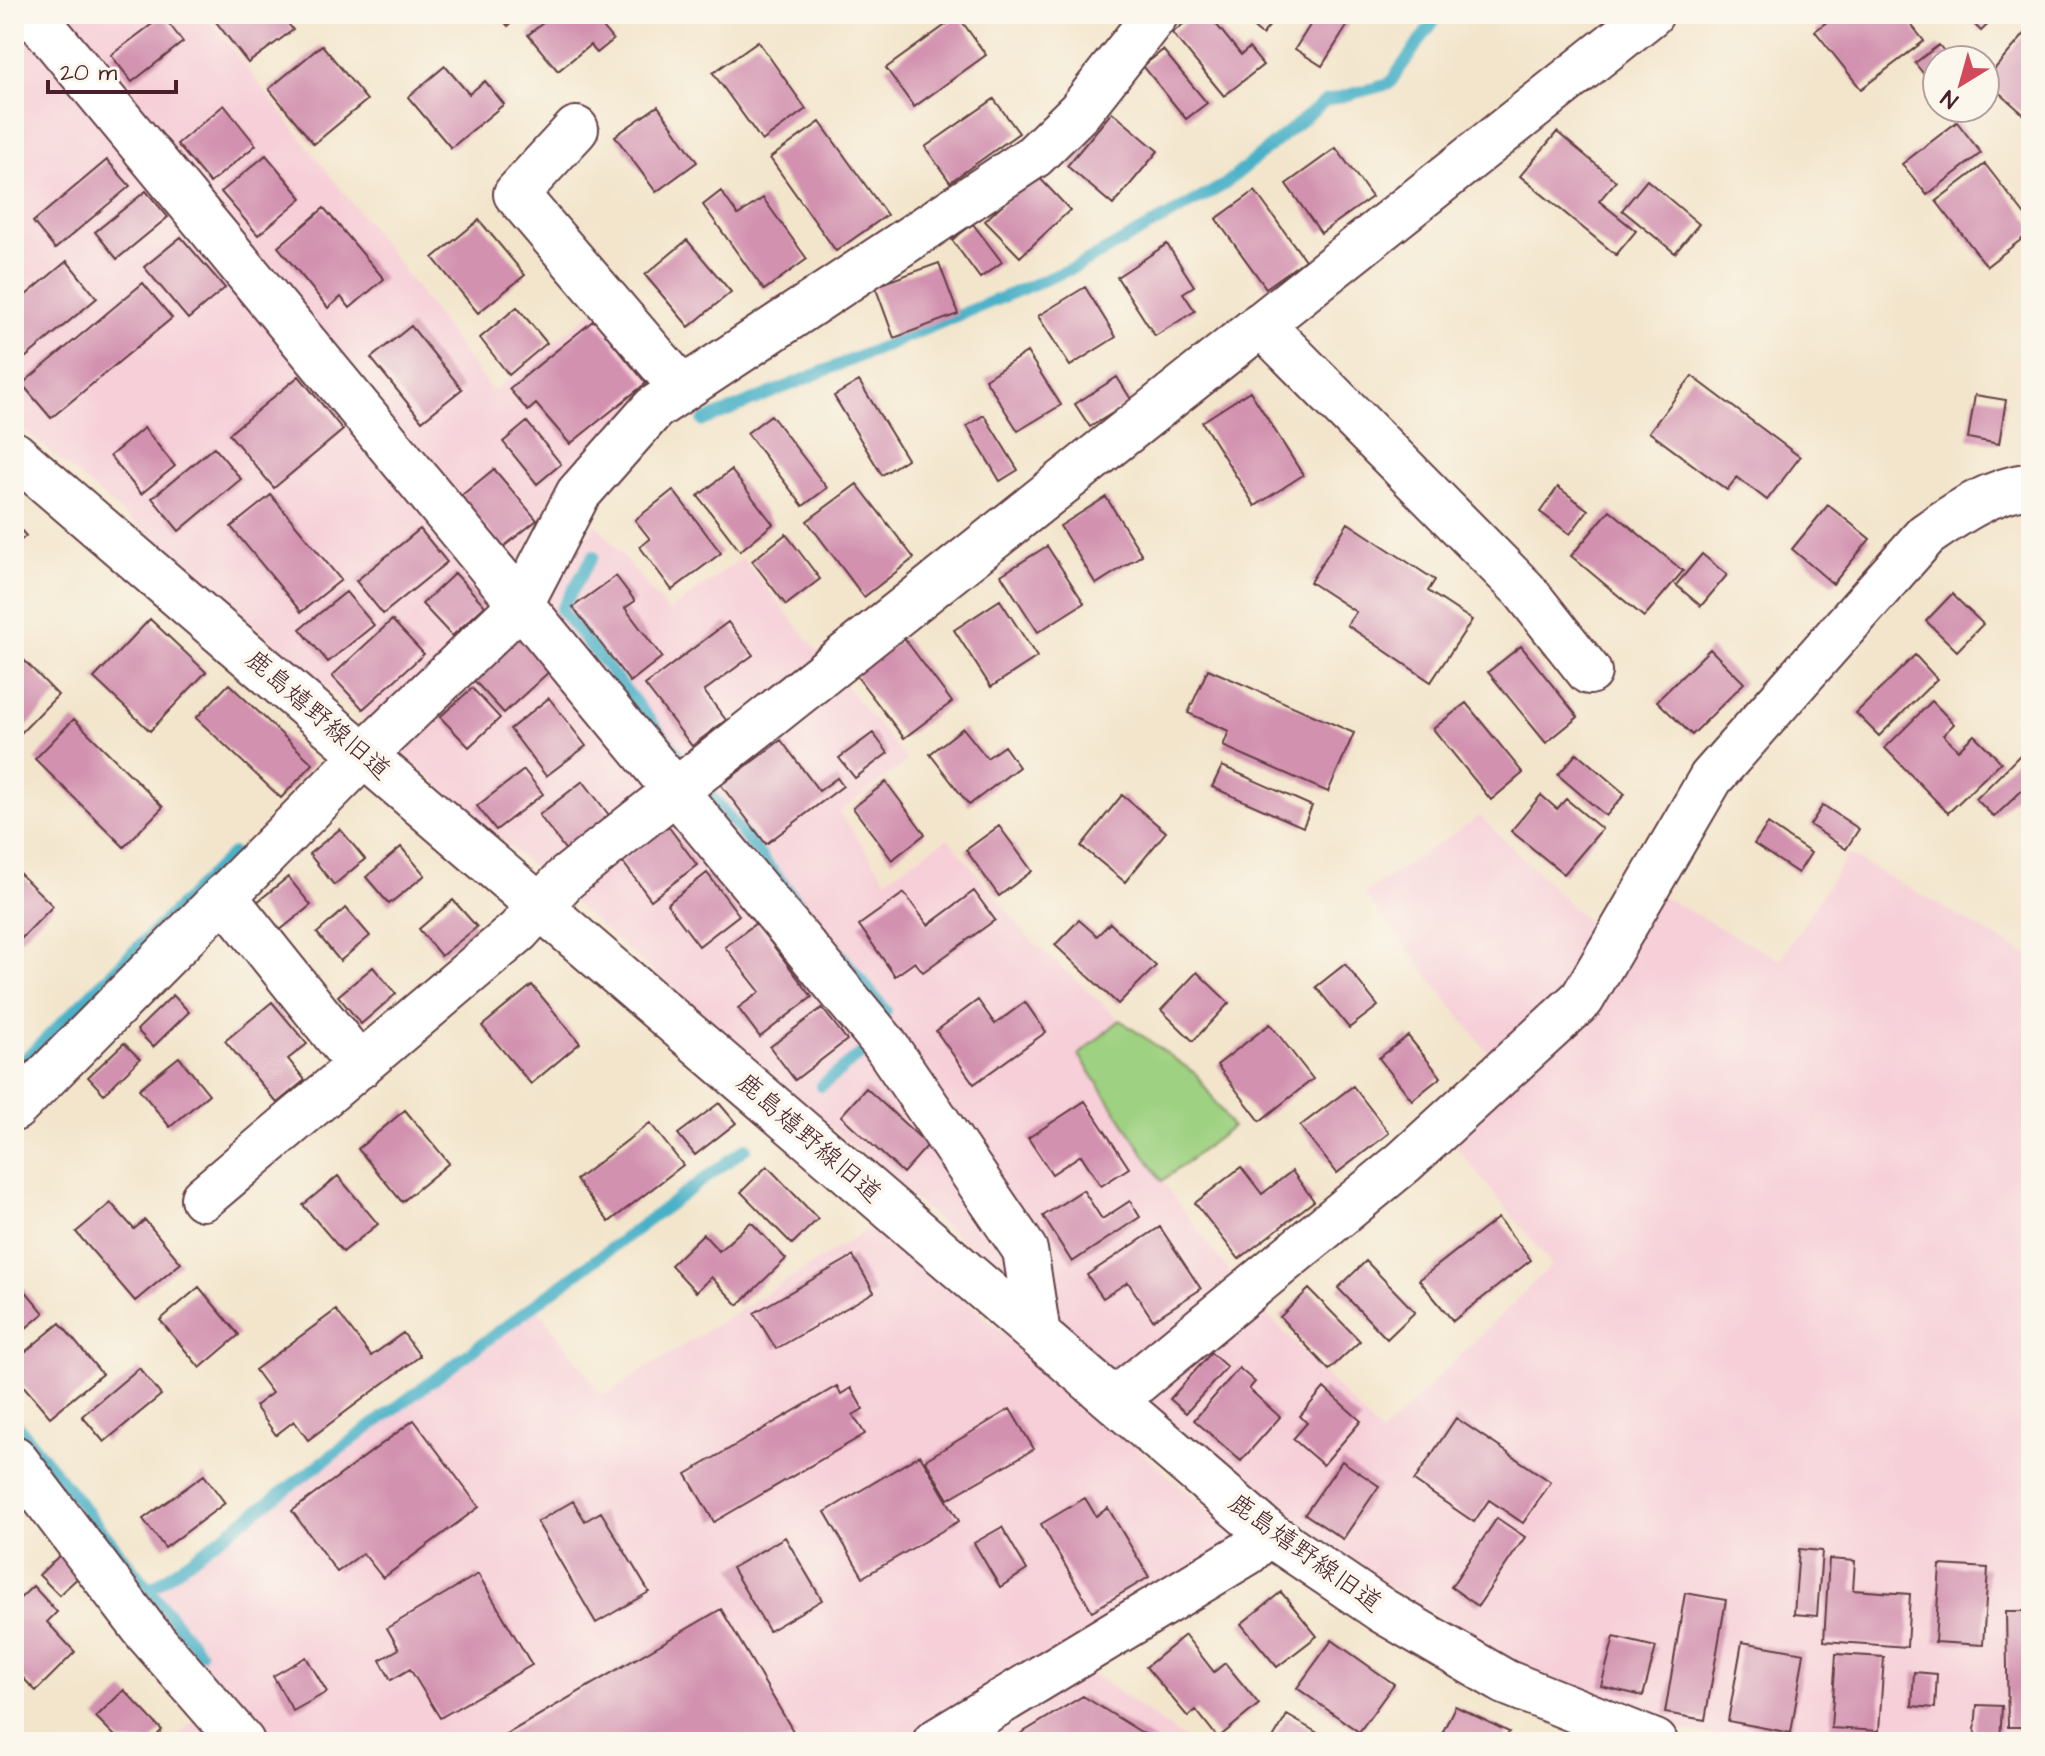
<svg xmlns="http://www.w3.org/2000/svg" width="2045" height="1756" font-family="'Architects Daughter','Klee One',sans-serif">
  <style>
    .built { fill: #f6cfd8 }
    .green { fill: #9ed181; stroke: #747856; stroke-width: 2 }
    .lines { fill: none; stroke-linecap: round; stroke-linejoin: round }
    .stream { stroke: #49b1c7; stroke-width: 12 }
    .building { fill: #d291af }
    .minor-casing { stroke: #633d43; stroke-width: 48 }
    .minor { stroke: #fff; stroke-width: 44 }
    .labels { text-anchor: middle; dominant-baseline: central; stroke-width: 8; stroke-linejoin: round; paint-order: stroke }
    .street-label { font-size: 26px; fill: #4a1f2b; stroke: #fbf7ec }
  </style>
  <rect width="100%" height="100%" fill="#fbf7ec"/>
  <filter id="ink" filterUnits="userSpaceOnUse"><feTurbulence type="fractalNoise" baseFrequency=".0125" numOctaves="2"/><feDisplacementMap in="SourceGraphic" scale="16" xChannelSelector="R" yChannelSelector="G"/><feConvolveMatrix kernelMatrix="1 2 1 2 8 2 1 2 1" color-interpolation-filters="sRGB"/></filter>
  <filter id="wash" filterUnits="userSpaceOnUse"><feTurbulence type="fractalNoise" baseFrequency=".006" numOctaves="4" result="noise"/><feDisplacementMap in="SourceGraphic" scale="32" xChannelSelector="R" yChannelSelector="G"/><feGaussianBlur stdDeviation="1.8" result="paint"/><feColorMatrix in="noise" values="0 0 0 0 0 0 0 0 0 0 0 0 0 0 0 0 0 1.4 0 .05"/><feComposite in="paint" operator="in"/></filter>
  <g filter="url(#wash)">
    <rect width="100%" height="100%" fill="#f3e5cc"/>
    <path class="built" d="M14,14H205L392,255L492,392L597,308L662,380L554,489L500,602L370,724L14,421Z
      M596,523L668,612L742,558L907,761L839,812L886,879L948,838L1026,935L1120,1020L1080,1056L1162,1181L1239,1285L1381,1434L1552,1265L1453,1143L1511,1082L1364,893L1480,816L1590,924L1624,876L1780,960L1848,854L2031,957V1742H1745L1670,1728L1510,1661L1285,1522L390,743L530,618Z
      M876,1224L1263,1557L1089,1671L1189,1742H172L219,1697L147,1598L538,1309L603,1396Z"/>
    <path class="green" d="M1120,1020L1196,1074L1232,1127L1162,1181L1079,1055Z"/>
    <g class="lines">
      <path class="stream" d="M703,421L1076,267L1224,185L1325,101L1389,84L1439,14
        M593,556L561,610L676,752
        M710,794L886,1011
        M14,1070L233,853
        M821,1086L861,1054
        M14,1421L200,1653
        M150,1590L746,1148"/>
    </g>
    <g id="blocks">
      <path class="building" d="M210,14H281L293,30L248,63Z
        M498,14H522L508,26Z
        M554,14H592L613,40L597,53L590,45L558,71L528,35Z
        M1196,14H1208L1241,55L1249,48L1263,65L1224,96L1172,33Z
        M1237,14H1279L1262,35Z
        M1317,14H1336L1349,23L1322,66L1295,49Z
        M1837,14H1903L1924,41L1861,89L1815,31Z
        M1964,14H1999L1981,31Z
        M163,16L183,42L132,82L111,55Z
        M958,16L986,55L914,107L886,68Z
        M2029,29L2031,31V121L1985,80Z
        M758,41L806,109L762,141L713,73Z
        M322,45L367,100L314,144L269,89Z
        M1939,45L1951,60H1937V91L1915,63Z
        M1163,50L1207,103L1186,119L1143,66Z
        M445,66L469,94L485,81L504,104L451,148L408,97Z
        M994,99L1019,133L950,182L925,147Z
        M224,105L256,145L210,183L177,144Z
        M658,106L697,162L656,192L615,136Z
        M1112,112L1158,151L1113,205L1067,166Z
        M820,122L887,215L836,251L770,158Z
        M1957,122L1981,153L1927,195L1902,164Z
        M1557,132L1616,181L1599,201L1636,231L1616,255L1520,176Z
        M1336,148L1372,197L1321,233L1286,184Z
        M14,153L25,166L14,175Z
        M266,155L302,198L258,235L221,192Z
        M107,160L130,186L55,249L33,222Z
        M1985,164L2031,223V232L1987,266L1936,201Z
        M1035,173L1070,210L1020,257L985,221Z
        M1647,180L1699,224L1675,253L1622,210Z
        M146,191L168,217L117,259L95,232Z
        M721,191L738,215L763,198L807,259L764,290L703,205Z
        M1255,191L1305,260L1266,288L1216,219Z
        M324,208L384,279L350,308L341,297L328,308L278,247Z
        M479,220L525,275L478,313L433,258Z
        M973,224L1002,262L980,278L952,240Z
        M181,237L225,288L188,319L144,267Z
        M687,240L731,292L689,327L645,275Z
        M1167,244L1194,286L1183,293L1195,311L1155,336L1117,277Z
        M67,261L97,298L14,367V305Z
        M939,263L958,314L894,338L875,286Z
        M143,283L172,318L51,418L22,384Z
        M1085,287L1116,337L1070,366L1038,316Z
        M517,307L547,343L509,375L480,338Z
        M594,320L646,383L570,444L536,404L528,411L509,389Z
        M411,326L462,389L422,421L371,358Z
        M1027,352L1061,405L1018,431L985,379Z
        M299,376L343,430L274,488L229,434Z
        M1692,376L1800,457L1767,500L1737,477L1727,490L1649,432Z
        M1117,377L1132,401L1090,427L1075,404Z
        M859,381L907,459L882,475L834,396Z
        M1250,391L1303,475L1255,506L1202,422Z
        M1975,395L2006,400L1999,444L1968,438Z
        M771,415L827,488L803,506L747,433Z
        M984,415L1018,470L1000,481L967,426Z
        M527,422L561,464L537,484L503,442Z
        M144,428L175,466L141,494L110,456Z
        M214,447L241,479L179,531L152,498Z
        M494,469L537,520L503,547L461,496Z
        M731,470L773,524L740,551L698,496Z
        M857,484L914,558L864,597L807,521Z
        M1558,487L1588,510L1570,534L1540,512Z
        M673,490L721,553L672,590L640,547L650,539L635,520Z
        M271,495L341,580L301,612L231,527Z
        M1106,497L1142,555L1096,584L1060,526Z
        M1828,505L1870,539L1833,584L1792,549Z
        M1610,510L1683,571L1644,617L1571,556Z
        M14,522L26,536L14,546Z
        M1348,523L1435,580L1428,591L1472,620L1431,682L1347,625L1356,612L1310,582Z
        M420,529L447,562L383,614L356,581Z
        M786,534L820,579L786,605L752,561Z
        M1047,546L1084,603L1038,632L1001,575Z
        M1702,554L1727,575L1701,606L1676,585Z
        M455,573L485,606L452,636L422,604Z
        M616,576L635,601L625,608L662,657L630,682L573,607Z
        M346,592L374,625L328,662L300,629Z
        M1952,594L1983,624L1957,651L1926,621Z
        M1000,600L1037,657L991,687L954,630Z
        M150,619L206,672L150,731L94,678Z
        M392,620L424,654L363,709L332,676Z
        M728,622L753,655L704,691L726,720L692,746L645,685Z
        M518,631L552,669L504,713L470,676Z
        M904,638L952,702L904,738L855,674Z
        M1521,646L1578,717L1546,743L1488,672Z
        M1710,649L1744,683L1692,735L1657,701Z
        M14,650L58,695L14,740Z
        M1915,655L1937,679L1879,736L1856,713Z
        M1208,669L1354,733L1328,792L1223,746L1229,731L1188,713Z
        M229,684L313,764L281,798L196,718Z
        M472,688L500,718L469,747L440,717Z
        M549,698L586,746L546,776L510,729Z
        M1932,701L1954,724L1943,735L1958,750L1974,735L2001,762L1948,813L1885,748Z
        M1466,703L1523,773L1491,800L1433,729Z
        M74,719L163,807L124,847L35,759Z
        M963,728L987,758L1004,746L1019,767L969,805L930,754Z
        M873,733L888,753L855,778L839,758Z
        M781,740L819,791L837,778L843,786L766,844L721,785Z
        M2031,744V782L1994,817L1976,799Z
        M1577,753L1625,794L1606,816L1558,775Z
        M1222,766L1312,806L1303,827L1212,787Z
        M524,770L543,794L496,830L477,806Z
        M583,781L615,823L571,857L539,815Z
        M886,782L925,834L892,860L853,808Z
        M1122,795L1166,832L1125,882L1081,846Z
        M1541,795L1557,809L1566,799L1602,829L1564,874L1511,831Z
        M1823,805L1859,829L1846,849L1810,825Z
        M1768,824L1811,853L1798,873L1754,844Z
        M668,826L697,865L651,900L622,861Z
        M999,826L1032,871L999,896L966,850Z
        M340,829L365,859L334,885L309,854Z
        M401,847L425,875L389,904L366,877Z
        M14,868L53,906L14,946Z
        M707,873L739,915L699,946L667,904Z
        M288,877L311,905L279,931L256,903Z
        M974,891L995,920L923,972L915,962L895,976L859,925L904,893L928,925Z
        M453,900L477,927L441,956L419,929Z
        M346,908L370,936L340,961L317,933Z
        M1079,920L1097,936L1110,923L1156,966L1118,1004L1055,945Z
        M756,923L812,997L760,1037L738,1008L760,992L725,947Z
        M1345,964L1378,1006L1349,1028L1316,987Z
        M373,967L396,994L361,1024L338,996Z
        M1197,972L1229,1003L1193,1041L1161,1010Z
        M532,985L580,1043L531,1084L482,1026Z
        M173,995L189,1012L153,1047L137,1030Z
        M978,1000L995,1024L1025,1002L1046,1032L974,1084L936,1031Z
        M272,1002L307,1044L288,1059L305,1080L277,1103L225,1041Z
        M822,1008L847,1040L795,1080L770,1047Z
        M1270,1024L1313,1079L1260,1121L1217,1065Z
        M1408,1036L1441,1077L1412,1100L1379,1058Z
        M124,1043L140,1059L104,1094L88,1077Z
        M179,1057L209,1094L170,1127L139,1089Z
        M1353,1086L1389,1133L1337,1173L1300,1126Z
        M866,1088L928,1145L903,1173L841,1116Z
        M1085,1101L1129,1168L1101,1186L1081,1155L1052,1174L1028,1138Z
        M719,1103L736,1123L695,1155L678,1134Z
        M405,1110L449,1163L402,1202L358,1149Z
        M650,1123L683,1165L609,1222L576,1180Z
        M767,1166L818,1219L792,1244L741,1192Z
        M1241,1167L1262,1194L1292,1171L1314,1201L1239,1259L1195,1203Z
        M338,1176L378,1224L343,1252L303,1205Z
        M1083,1190L1102,1219L1130,1201L1140,1217L1072,1262L1043,1216Z
        M111,1203L134,1229L145,1220L181,1263L135,1301L76,1232Z
        M1498,1218L1531,1260L1453,1321L1419,1280Z
        M751,1222L786,1259L738,1305L711,1277L696,1292L671,1265L703,1234L719,1251Z
        M1160,1227L1201,1289L1153,1320L1128,1282L1103,1298L1087,1275Z
        M853,1256L874,1292L776,1349L754,1313Z
        M1366,1261L1415,1312L1387,1339L1338,1288Z
        M14,1277L44,1313L14,1338Z
        M199,1287L239,1335L200,1368L160,1320Z
        M1309,1289L1360,1341L1329,1370L1280,1317Z
        M336,1310L371,1356L403,1333L420,1356L308,1440L294,1421L276,1435L255,1406L272,1393L255,1370Z
        M60,1323L102,1374L50,1417L14,1375V1361Z
        M1211,1353L1227,1367L1186,1413L1170,1399Z
        M139,1368L161,1395L104,1442L82,1416Z
        M1239,1368L1255,1382L1249,1389L1280,1417L1241,1461L1194,1420Z
        M837,1386L841,1394L851,1388L863,1409L853,1415L865,1434L714,1522L686,1474Z
        M1324,1388L1361,1421L1323,1465L1293,1439L1307,1423L1300,1416Z
        M1010,1409L1034,1449L948,1499L925,1460Z
        M1456,1418L1551,1482L1523,1523L1489,1500L1474,1522L1414,1481Z
        M414,1420L479,1507L383,1578L363,1553L337,1572L292,1511Z
        M920,1455L959,1521L863,1577L825,1512Z
        M1342,1461L1379,1486L1343,1539L1305,1514Z
        M204,1475L225,1503L165,1548L143,1519Z
        M1085,1498L1096,1516L1108,1508L1149,1577L1092,1611L1041,1524Z
        M573,1501L585,1521L601,1512L649,1592L596,1623L537,1522Z
        M1497,1518L1525,1537L1478,1606L1451,1587Z
        M1002,1527L1027,1570L1000,1587L974,1543Z
        M785,1537L822,1600L769,1631L732,1568Z
        M1799,1549L1822,1551L1817,1616L1794,1614Z
        M61,1554L81,1575L59,1595L39,1575Z
        M1829,1559L1855,1561L1853,1590L1910,1594L1907,1647L1824,1641Z
        M1940,1565L1988,1568L1983,1645L1935,1642Z
        M478,1574L532,1665L440,1718L410,1669L391,1680L380,1660L399,1649L387,1628Z
        M33,1586L57,1612L47,1622L75,1652L36,1691L14,1669V1604Z
        M1281,1592L1317,1636L1277,1667L1241,1624Z
        M1685,1593L1726,1600L1705,1720L1665,1713Z
        M721,1609L796,1736L785,1742H493Z
        M2006,1611H2031V1742H2026V1727H2008Z
        M1185,1635L1214,1672L1225,1663L1259,1704L1218,1738L1196,1710L1188,1717L1146,1667Z
        M1614,1637L1656,1647L1643,1696L1601,1686Z
        M1332,1640L1394,1684L1359,1732L1297,1688Z
        M1742,1642L1804,1653L1791,1733L1728,1721Z
        M1836,1654L1884,1657L1879,1731L1831,1728Z
        M306,1657L327,1692L293,1711L273,1676Z
        M1914,1672L1937,1674L1935,1708L1912,1706Z
        M124,1690L162,1730L151,1742H121L96,1717Z
        M1083,1696L1157,1742H1007Z
        M1977,1705L2002,1706L2000,1742H1974Z
        M1455,1706L1509,1732L1504,1742H1438Z
        M1287,1715L1333,1742H1271Z"/>
    </g>
  </g>
  <g filter="url(#ink)">
    <use href="#blocks" fill-opacity="0" stroke="#633d43" stroke-width="2"/>
    <g class="lines">
      <defs>
        <path id="minor" d="M33,14L884,1043L1025,1250L1038,1334
          M576,129L516,194L681,387
          M1261,324L1524,590L1589,672
          M14,454L1268,1533L1383,1611L1505,1682L1655,1742
          M224,896L360,1066
          M14,1109L364,755L521,604L578,494L654,408L1034,156L1079,112L1156,14
          M203,1198L518,931L565,879L1651,14
          M1115,1400L1404,1162L1582,999L1711,778L1926,535C1959,512 1991,490 2031,485
          M14,1458L147,1633L242,1742
          M935,1742L1247,1553L1268,1533"/>
      </defs>
      <use href="#minor" class="minor-casing"/>
      <use href="#minor" class="minor"/>
    </g>
  </g>
  <g class="labels">
    <g class="street-label">
      <text transform="translate(318 715) rotate(41)">鹿島嬉野線旧道</text>
      <text transform="translate(809 1138) rotate(41)">鹿島嬉野線旧道</text>
      <text transform="translate(1305 1553) rotate(36)">鹿島嬉野線旧道</text>
    </g>
  </g>
  <rect width="2045" height="1756" fill="none" stroke="#fbf7ec" stroke-width="48"/>
  <g transform="translate(1961 84) rotate(217)"><circle r="38" fill="#fbf7ec" stroke="#b4a19f" stroke-width="2"/>
  <path d="M0-6L14 30L0 20L-14 30Z" fill="#d1495b"/>
  <text y="-12" font-size="22" font-weight="bold" text-anchor="middle" fill="#4a1f2b">N</text>
  </g>
  <path d="M48 80v12h128v-12" fill="none" stroke="#4a1f2b" stroke-width="4"/>
  <text x="60" y="80" font-size="24" fill="#4a1f2b" stroke="#fbf7ec" stroke-width="6" paint-order="stroke">20 m</text>
</svg>
